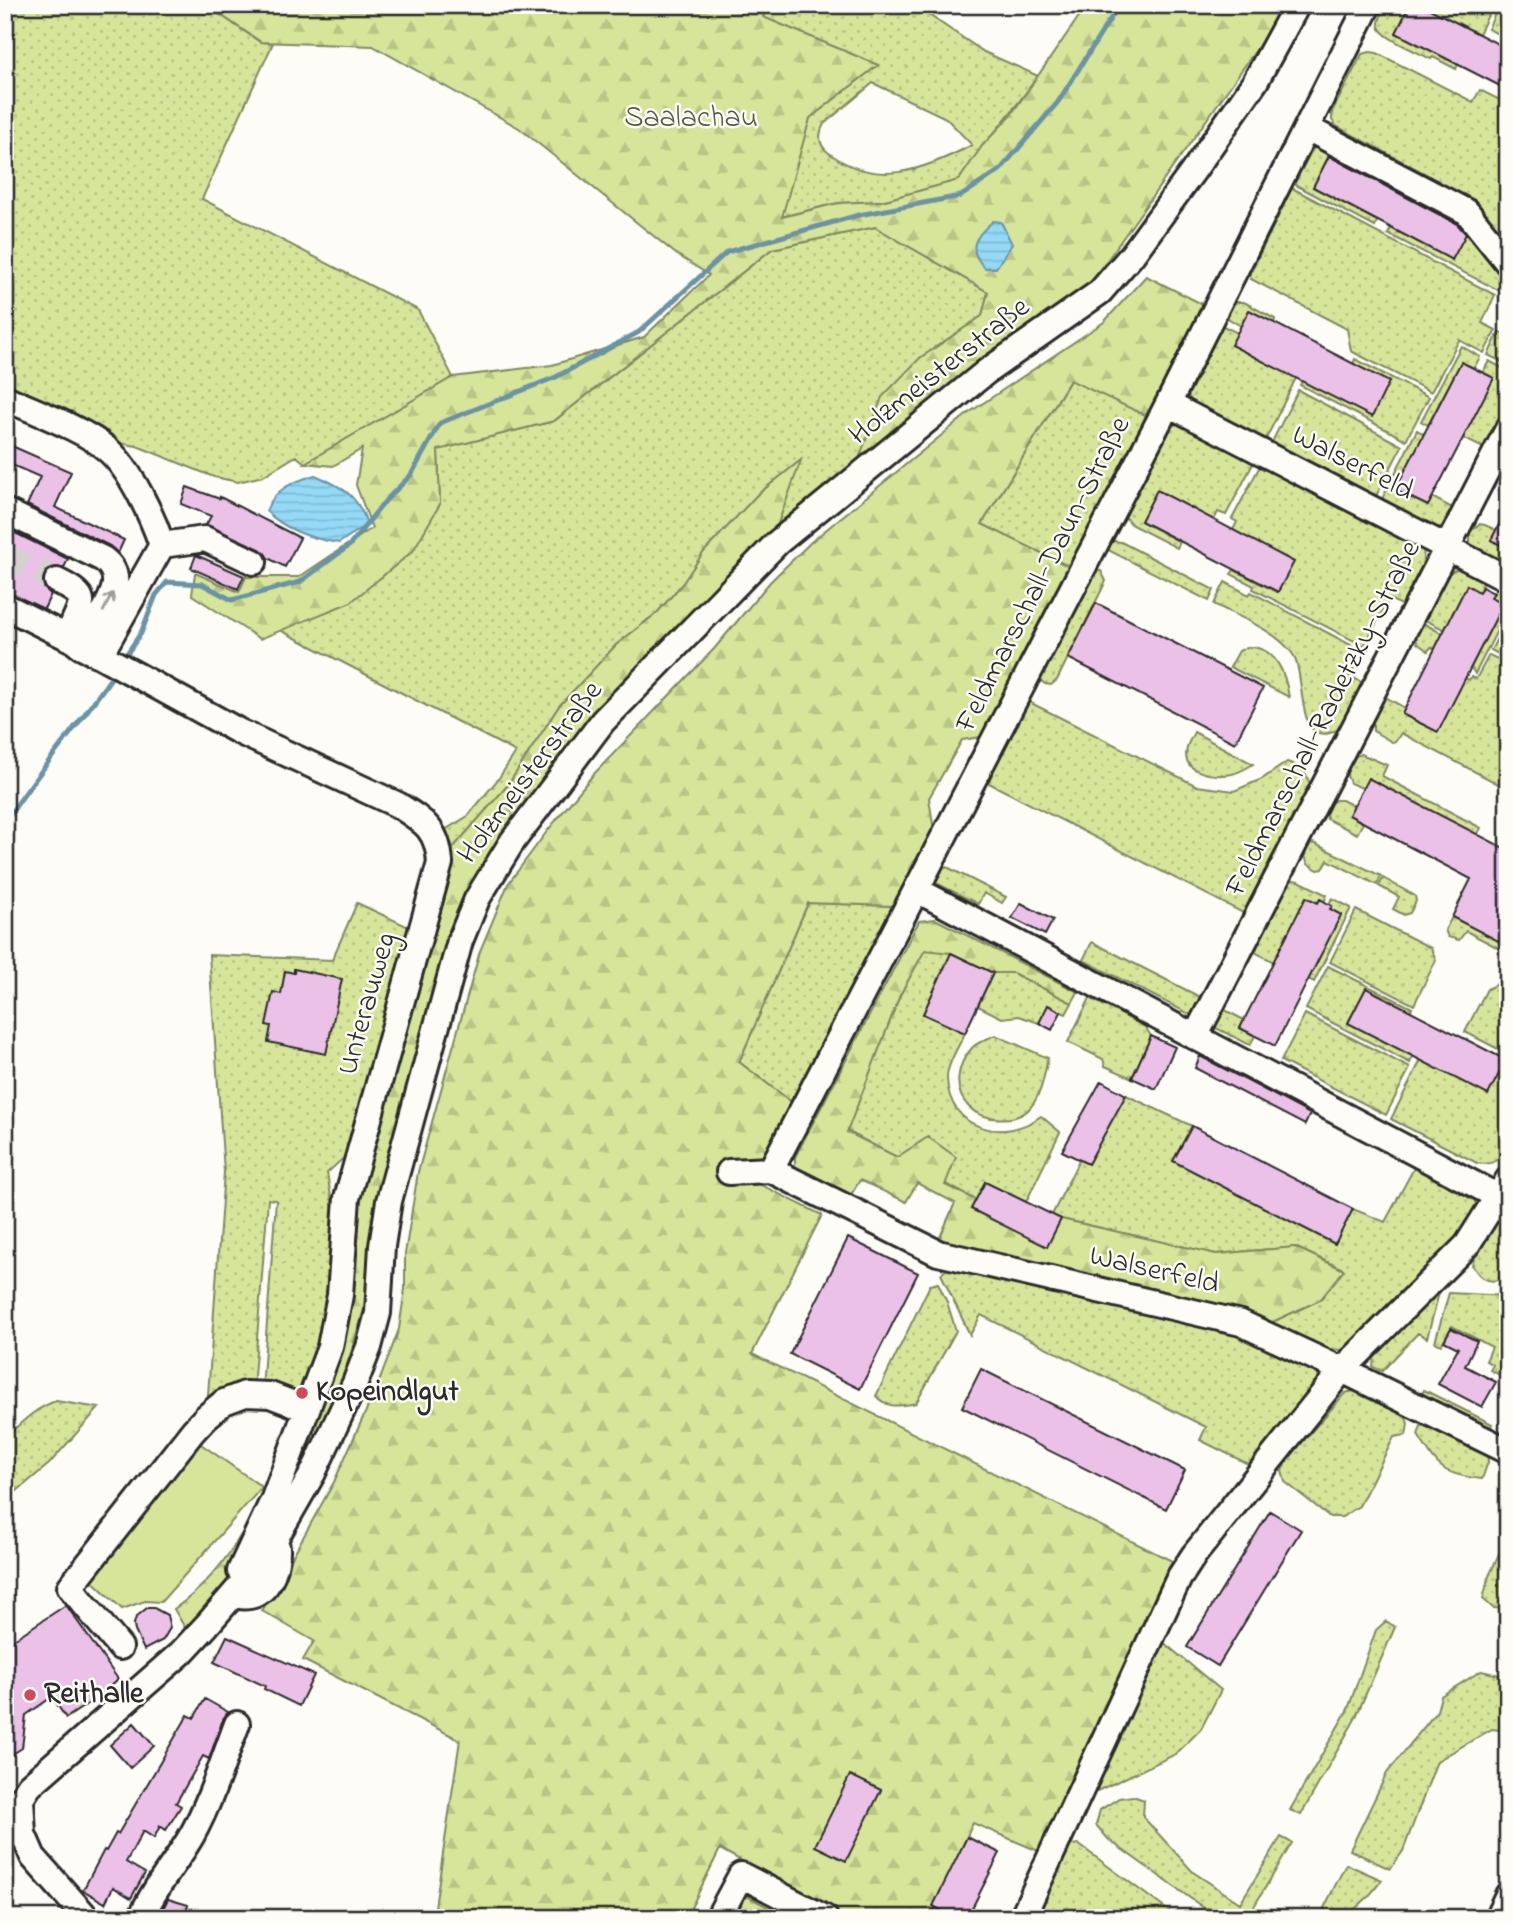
<svg xmlns="http://www.w3.org/2000/svg" width="1513" height="1923" font-family="'Indie Flower',sans-serif">
  <style>
    .grass { fill: url(#grass-dots); stroke: #808862; stroke-width: 2; fill-rule: evenodd }
    .forest { fill: url(#forest-firs); stroke: #808862; stroke-width: 2 }
    .pitch { fill: #d6e599; stroke: #808862; stroke-width: 2 }
    .water { fill: url(#water-rules); stroke: #6a93a5; stroke-width: 2 }
    .lines { fill: none; stroke-linecap: round; stroke-linejoin: round }
    .stream { stroke: #6a93a5; stroke-width: 5 }
    .building { fill: #ebc1e8; stroke: #2b2b2b; stroke-width: 2 }
    .minor-tunnel { stroke: #d3d2ce; stroke-width: 24; stroke-dasharray: 24 12; stroke-linecap: butt }
    .minor-casing { stroke: #2b2b2b; stroke-width: 30 }
    .minor { stroke: #fdfcf7; stroke-width: 24 }
    .oneway { stroke: #9e9e9b }
    .poi-dot { fill: #d1495b; stroke: #fdfcf7; stroke-width: 2.5 }
    .labels { text-anchor: middle; dominant-baseline: central; stroke-width: 5; stroke-linejoin: round; paint-order: stroke }
    .park-label { font-size: 30px; fill: #565a46; stroke: #fdfcf7 }
    .street-label { font-size: 30px; fill: #2b2b2b; stroke: #fdfcf7 }
    .poi-label { font-size: 30px; font-weight: bold; fill: #2b2b2b; stroke: #fdfcf7; text-anchor: start }
  </style>
  <defs>
    <pattern id="grass-dots" width="8" height="8" patternUnits="userSpaceOnUse" patternTransform="scale(1.75)"><rect width="8" height="8" fill="#d6e599"/><path d="M2 2h.1M6 6h.1" fill="none" stroke="#b8c584" stroke-width="1.8" stroke-linecap="round"/></pattern>
    <pattern id="forest-firs" width="22" height="20" patternUnits="userSpaceOnUse" patternTransform="scale(1.75)"><rect width="22" height="20" fill="#d6e599"/><path d="M5 1l3.5 6h-7zM16 11l3.5 6h-7z" fill="#b8c584"/></pattern>
    <pattern id="water-rules" width="6" height="5" patternUnits="userSpaceOnUse" patternTransform="scale(1.75)"><rect width="6" height="5" fill="#94d9f6"/><path d="M0 2.5h6" fill="none" stroke="#80bad3"/></pattern>
  </defs>
  <rect width="100%" height="100%" fill="#fdfcf7"/>
  <filter id="ink" filterUnits="userSpaceOnUse"><feTurbulence type="fractalNoise" baseFrequency=".0143" numOctaves="2"/><feDisplacementMap in="SourceGraphic" scale="14" xChannelSelector="R" yChannelSelector="G"/><feConvolveMatrix kernelMatrix="1 2 1 2 8 2 1 2 1" color-interpolation-filters="sRGB"/></filter>
  <g filter="url(#ink)">
    <path class="grass" d="M5,5H206L260,42L273,43L202,199L418,310L453,377L305,463L296,456L263,476L238,482L214,477L137,446L111,442L5,392Z
      M767,5H914L984,52L1038,76C1013,112 983,144 959,180L882,201L838,203L781,217L810,118L878,65L763,17ZM873,83L946,118L972,145C924,170 876,189 829,153C818,145 818,135 824,124Z
      M1386,5H1410L1396,33L1458,64L1456,69L1433,57L1431,59C1420,53 1381,38 1379,26C1378,19 1383,12 1386,5Z
      M1422,5H1493L1479,34Z
      M1499,5H1508V39L1488,29Z
      M1370,52L1377,53L1473,102L1480,90L1508,104V249C1498,233 1489,216 1474,205C1458,193 1441,191 1428,175L1336,126L1332,120V112L1362,54Z
      M1318,145L1371,171L1369,175L1329,155L1313,187L1377,221L1375,227L1294,184L1313,148Z
      M1292,188L1495,295L1482,323L1496,330L1484,353L1459,340L1431,392L1351,351L1347,329L1251,279L1250,274Z
      M1426,198L1468,220L1506,273L1498,290L1388,234L1391,228L1452,260L1469,228L1423,204Z
      M875,227L988,292L982,316L920,358L857,464L776,529L800,461L757,495L703,553L683,583L658,612L616,645L559,706L508,785L453,848L445,830L468,816L499,778L516,752L280,630L351,602L440,504L438,450L554,421L772,249Z
      M1238,302H1244L1275,319L1274,323L1241,326L1226,317L1232,304Z
      M1221,325L1238,333L1296,378L1265,441L1195,405C1188,398 1187,394 1190,385Z
      M1499,332L1508,336V365L1488,355Z
      M1461,346L1480,357L1474,368L1461,362L1428,425L1421,421Z
      M1355,359L1429,397L1406,440L1300,385L1302,381L1353,364Z
      M1489,361L1508,371V404L1485,449L1463,438L1493,378L1483,372Z
      M1071,379L1149,417L1072,568L982,524Z
      M1298,390L1402,446L1375,498L1271,444Z
      M1179,423L1255,460L1226,515L1218,512L1214,520L1157,491L1141,521L1180,542L1177,548L1132,525L1124,516L1167,428Z
      M1417,430L1424,434L1396,490L1427,506L1432,497L1454,509L1444,526L1436,528L1381,501Z
      M1261,464L1418,545L1424,551L1422,566L1402,605L1389,599L1364,646L1253,589L1254,586L1231,574L1234,570L1277,592L1293,562L1233,530L1237,522L1232,519Z
      M1479,524L1485,525L1496,530L1491,540L1507,548L1500,563L1470,545V532Z
      M1113,541L1121,542L1214,590L1209,601L1108,550V545Z
      M1460,567L1485,579L1479,592L1468,586L1445,630L1425,620L1449,573Z
      M1096,571H1101L1106,581L1057,680L1051,685L1045,684L1040,680L1041,674L1092,574Z
      M1225,582L1249,595L1251,592L1362,651L1350,676L1363,683L1339,729C1293,754 1308,676 1292,653C1274,629 1240,618 1214,604Z
      M1497,585L1508,590V609L1475,674L1471,667L1503,604L1491,597Z
      M1508,618V659L1491,650Z
      M1423,623L1443,634L1435,649L1431,647L1428,651L1417,643L1416,636Z
      M1247,647C1276,646 1285,673 1289,697L1230,667L1239,651Z
      M1489,655L1508,664V789L1401,733L1396,741L1392,742L1373,731V721L1385,697L1405,708L1403,715L1438,732L1465,678L1469,680L1471,677L1476,679Z
      M1029,702L1197,786L1234,791L1262,779L1287,762C1303,767 1308,772 1310,788L1245,914L985,781Z
      M1194,732L1253,764C1247,768 1240,772 1232,774C1215,777 1180,774 1187,748C1188,742 1192,737 1194,732Z
      M1361,754L1387,765L1382,776L1481,828L1477,835L1350,783L1346,773L1356,756Z
      M1336,800H1342L1354,806L1349,815L1363,823L1357,834L1327,819L1326,814L1331,802Z
      M1313,843L1381,876L1377,885L1328,860L1323,869L1318,870L1308,864L1304,854L1309,845Z
      M943,865L1006,897L1002,903L984,893L978,904L934,882Z
      M1383,878L1415,896L1416,901L1410,913L1404,915L1393,909L1399,897L1379,886Z
      M1293,880L1299,881L1327,895L1324,902L1318,903L1274,962L1253,951L1288,883Z
      M1332,898L1351,908L1314,982L1308,979L1341,915L1330,909L1332,906L1329,904Z
      M357,903L411,928L348,1154L327,1173L333,1208L334,1226L328,1324L307,1397L262,1390L276,1200L268,1199L253,1389L207,1409L224,1172L209,955L332,960Z
      M808,903L893,906L793,1103L739,1062Z
      M1356,910L1431,948L1436,960L1414,1005L1330,962Z
      M1452,917L1502,942L1508,931V953L1466,931L1459,940L1448,937L1445,930Z
      M1092,942L1200,997L1191,1015L1083,960Z
      M925,949L951,953L923,1014L965,1033C959,1046 946,1066 947,1079C949,1130 1004,1144 1041,1116L1060,1132L1026,1202L985,1182L976,1200L847,1131L900,995Z
      M1328,966L1412,1008L1410,1011L1366,988L1348,1022L1413,1056L1410,1063L1306,1009Z
      M993,973H1013L1072,1003L1066,1014L1048,1006L1039,1023L1019,1016L1002,1018L978,1006Z
      M1497,984L1508,988V1054L1465,1032L1487,989Z
      M1090,998L1145,1027L1151,1036L1132,1078L1105,1066L1103,1059L1068,1042Z
      M1223,1009L1244,1020L1240,1028L1255,1036L1250,1045L1214,1027Z
      M1305,1014L1410,1068L1386,1115L1281,1061Z
      M995,1035L1048,1058C1044,1075 1042,1095 1029,1109C1016,1123 982,1121 969,1107C952,1090 957,1064 972,1048C977,1042 988,1039 995,1035Z
      M1508,1059C1508,1078 1512,1131 1507,1145C1502,1160 1492,1166 1477,1163L1391,1119L1421,1060Z
      M1126,1095L1192,1126L1174,1161L1334,1244L1353,1209L1385,1222L1415,1166L1473,1196L1477,1207L1465,1232L1345,1350L1323,1349L1268,1324L1320,1300L1343,1269L1295,1247L1216,1254L1061,1219L1052,1215L1079,1160L1088,1164Z
      M1508,1216V1262L1498,1280C1485,1283 1479,1276 1472,1265C1477,1248 1489,1220 1508,1216Z
      M951,1266L1255,1338L1326,1370L1252,1466L1200,1440L1206,1427L981,1315L970,1335L941,1274Z
      M938,1283L947,1302L956,1331L916,1403C900,1406 888,1409 876,1396L930,1285Z
      M1436,1293H1439L1427,1338L1418,1333L1382,1371L1373,1367L1374,1358Z
      M1449,1293L1506,1296L1497,1313L1508,1319V1379L1490,1370L1493,1365L1486,1361L1492,1347L1452,1326L1441,1345L1435,1342Z
      M1358,1390L1404,1411L1408,1424L1406,1435L1394,1437L1359,1506L1342,1517H1330L1285,1482L1282,1471L1286,1461L1345,1393Z
      M1424,1390L1492,1424L1488,1432L1420,1398Z
      M56,1401L99,1408L49,1464L5,1501V1438C21,1423 35,1408 56,1401Z
      M1428,1424L1488,1456V1462L1482,1479C1440,1474 1439,1468 1418,1435L1421,1426Z
      M1508,1534V1609L1493,1608L1483,1599L1489,1576Z
      M1386,1621L1395,1627L1355,1719L1301,1815L1290,1810L1348,1709L1376,1630Z
      M1157,1642H1163L1221,1690L1201,1729L1176,1754L1095,1792L1092,1788Z
      M1481,1671L1508,1677V1731L1492,1729L1437,1761L1403,1851L1390,1869L1350,1850L1387,1773L1437,1711L1441,1696Z
      M1133,1796L1144,1800L1143,1817L1193,1872L1240,1903L1281,1837L1292,1843L1247,1918H1218L1109,1840L1096,1825L1100,1810L1119,1798Z
      M1078,1844L1178,1918H1035L1067,1846Z
      M1346,1864L1382,1880L1369,1896L1345,1918H1319Z
      M741,1893L787,1917L757,1918L734,1906Z"/>
    <path class="forest" d="M206,5H767L763,17L878,65L810,118L782,217L838,203L882,201L959,180L982,146L1010,116L1087,5H1282L1270,30L1084,293L857,464L882,397L920,358L982,316L988,292L875,227L772,249L554,421L438,450L440,504L413,551L351,602L260,639L192,595L195,573L239,592L246,577H299L372,528L356,485L362,449L333,466L305,463L453,377L552,365L644,337L709,275L676,254L519,128L373,46L261,42Z
      M1146,276L1208,307L1149,417L1070,380L982,524L1072,568L987,736L962,740L929,798L934,831L893,906L808,903L739,1062L793,1103L753,1181L822,1215L752,1354L1172,1561L1151,1605L1045,1854L973,1823L930,1918H845L720,1849L686,1918H442L434,1914L460,1740L303,1660L314,1641L262,1611L334,1482L379,1382L399,1329L405,1289V1254L418,1172L480,951L508,884L548,830L592,776L714,649L770,582L811,542L970,412L1104,322Z
      M801,460L776,529L595,715L449,937L380,1193L364,1309L346,1369L324,1426L285,1503L357,1200L453,848L508,785L559,706L616,645L658,612L683,583L703,553L757,495Z
      M935,919L1078,992L1072,1003L1013,973H993L951,953L925,950L900,995L847,1132L897,1157L928,1137L956,1157L945,1185L976,1200L971,1209L1047,1246L1061,1219L1216,1254L1295,1247L1344,1270L1320,1300L1268,1324L937,1244L955,1203L917,1183L906,1202L860,1180L848,1200L795,1170V1157L919,921Z
      M292,1417L233,1573L221,1596L188,1633L174,1609C242,1561 263,1491 292,1417Z"/>
    <path class="pitch" d="M198,1442L262,1487L161,1602L145,1601L122,1609L86,1575Z"/>
    <path class="water" d="M993,221L1001,222L1012,244L996,268H985C965,248 976,236 993,221Z
      M315,475C341,486 358,495 367,524L339,543C312,539 286,531 266,511C275,488 293,482 315,475Z"/>
    <g class="lines">
      <path class="stream" d="M122,661L141,633L156,595L167,582L202,584L232,600L300,582L350,545L386,500L411,475L440,423L556,377L639,332L727,252L859,215L961,196L1000,170L1058,102L1119,5
        M5,822C39,770 80,724 115,672"/>
    </g>
    <path class="building" d="M1410,5H1422L1508,49V90L1396,33Z
      M1329,156L1457,224L1466,234L1452,260L1313,187Z
      M1249,310L1389,382L1372,417L1231,345Z
      M1461,362L1494,378L1428,506L1395,490Z
      M5,443L71,472L55,507L124,540L118,553L110,546L27,505L40,477L5,462Z
      M187,487L220,499V497L300,538L285,567L268,558L260,549L206,525L211,516L181,504Z
      M1157,490L1294,562L1278,592L1141,521Z
      M1508,507V549L1491,540Z
      M5,528L68,559L64,568H50L44,575V588L51,594L44,609L5,591Z
      M196,555L244,576L238,589L191,568Z
      M1467,585L1479,592L1482,587L1494,593L1491,597L1503,604L1438,732L1402,714Z
      M1096,603L1263,688L1235,743L1068,658Z
      M1368,778L1508,850V931L1502,943L1452,917L1471,879L1349,815Z
      M1306,897L1318,903L1320,899L1332,906L1330,909L1341,915L1275,1046L1240,1028Z
      M1021,903L1053,920L1045,935L1012,918Z
      M951,953L993,973L965,1033L923,1014Z
      M294,969L342,979L326,1054L268,1042L271,1026L266,1025L273,992L281,994L285,971L294,973Z
      M1366,988L1506,1060L1488,1095L1348,1023Z
      M1048,1005L1061,1012L1052,1030L1039,1023Z
      M1151,1036L1175,1047L1156,1089L1132,1078Z
      M1200,1056L1310,1114L1305,1125L1195,1068Z
      M1101,1081L1126,1095L1088,1164L1062,1151Z
      M1192,1126L1353,1209L1335,1244L1173,1161Z
      M985,1182L1061,1219L1047,1247L971,1209Z
      M848,1238L918,1273L860,1389L790,1354Z
      M1451,1328L1477,1341L1465,1366L1496,1382L1482,1407L1438,1384L1458,1348L1444,1341Z
      M981,1369L1185,1470L1166,1509L962,1407Z
      M1270,1511L1301,1530L1218,1666L1187,1647Z
      M66,1605L118,1679L108,1688L109,1690L66,1718L52,1697L26,1715L22,1748L5,1759V1645Z
      M147,1608H154L167,1615L170,1628L163,1640L144,1650L135,1631L134,1624L136,1617Z
      M227,1636L314,1675L299,1706L264,1689L265,1686L214,1662Z
      M205,1699L228,1712L223,1719L209,1759L203,1756L188,1782L176,1803L181,1806L166,1830L160,1826L154,1838L143,1831L126,1862L145,1873L131,1898L113,1887L105,1903L83,1890L104,1850L106,1851L116,1833L118,1834L188,1715L194,1718Z
      M134,1723L154,1746L130,1768L110,1745Z
      M850,1775L881,1790L846,1861L815,1846Z
      M967,1837L1000,1853L967,1918H956L933,1906Z
      M168,1899L188,1905L185,1918H158Z"/>
    <g class="lines">
      <path class="minor-tunnel" d="M5,556L57,581"/>
      <defs>
        <path id="minor" d="M1307,128L1467,212L1508,263
          M5,398C34,411 86,430 108,450C131,470 152,516 162,545
          M1168,404L1508,579
          M5,511L103,559C133,581 99,612 92,637L100,655C88,650 75,647 70,633C78,603 96,600 57,581
          M162,545L100,655L240,732L398,805C425,822 438,830 440,863L347,1198L340,1295L330,1347L274,1498L240,1571
          M162,545L205,539L254,562
          M5,606L73,640
          M917,890L1508,1202
          M1195,1037L1508,429
          M771,1170L1168,404L1368,5
          M729,1172L771,1170L938,1253L1241,1323L1342,1370L1467,1245L1508,1180
          M237,1592L239,1596C267,1601 278,1568 277,1547
          M120,1647L70,1587L193,1431L206,1417L224,1402L245,1394L270,1395L307,1409
          M21,1799L29,1786L181,1653L207,1625L263,1560L313,1473L355,1383L369,1347L378,1313L382,1246L389,1201L460,941L477,899L512,842L603,721L777,543L986,372L1100,292L1132,255L1194,170L1255,82L1297,5
          M21,1799L23,1834L33,1857L87,1918
          M141,1918C154,1887 176,1863 192,1835C211,1800 223,1761 237,1724
          M718,1918L741,1875L825,1918
          M1022,1918L1179,1578L1194,1555L1342,1370L1508,1451
          M1497,1918L1508,1895"/>
      </defs>
      <use href="#minor" class="minor-casing"/>
      <use href="#minor" class="minor"/>
    </g>
    <defs><path id="oneway-shaft" d="M-6 0H5M1.5-3L5.5 0L1.5 3" fill="none" stroke-width="1.6" stroke-linecap="round" stroke-linejoin="round" transform="scale(1.75)"/></defs>
    <use class="oneway" href="#oneway-shaft" transform="translate(108 602) rotate(-63)"/>
  </g>
  <g class="poi-dot">
    <circle cx="302" cy="1393" r="7"/>
    <circle cx="30" cy="1695" r="7"/>
  </g>
  <g class="labels">
    <g class="park-label">
      <text x="691" y="119">Saalachau</text>
    </g>
    <g class="street-label">
      <text transform="translate(940 372) rotate(-38)">Holzmeisterstraße</text>
      <text transform="translate(1352 464) rotate(27)">Walserfeld</text>
      <text transform="translate(1044 575) rotate(-63)">Feldmarschall-Daun-Straße</text>
      <text transform="translate(1324 719) rotate(-63)">Feldmarschall-Radetzky-Straße</text>
      <text transform="translate(531 773) rotate(-53)">Holzmeisterstraße</text>
      <text transform="translate(368 1004) rotate(-74)">Unterauweg</text>
      <text transform="translate(1154 1271) rotate(13)">Walserfeld</text>
    </g>
    <g class="poi-label">
      <text x="316" y="1393">Kopeindlgut</text>
      <text x="44" y="1695">Reithalle</text>
    </g>
  </g>
  <rect width="1513" height="1923" fill="none" stroke="#fdfcf7" stroke-width="28"/>
  <rect x="14" y="14" width="1485" height="1895" fill="none" stroke="#2b2b2b" stroke-width="2.5" filter="url(#ink)"/>
</svg>
